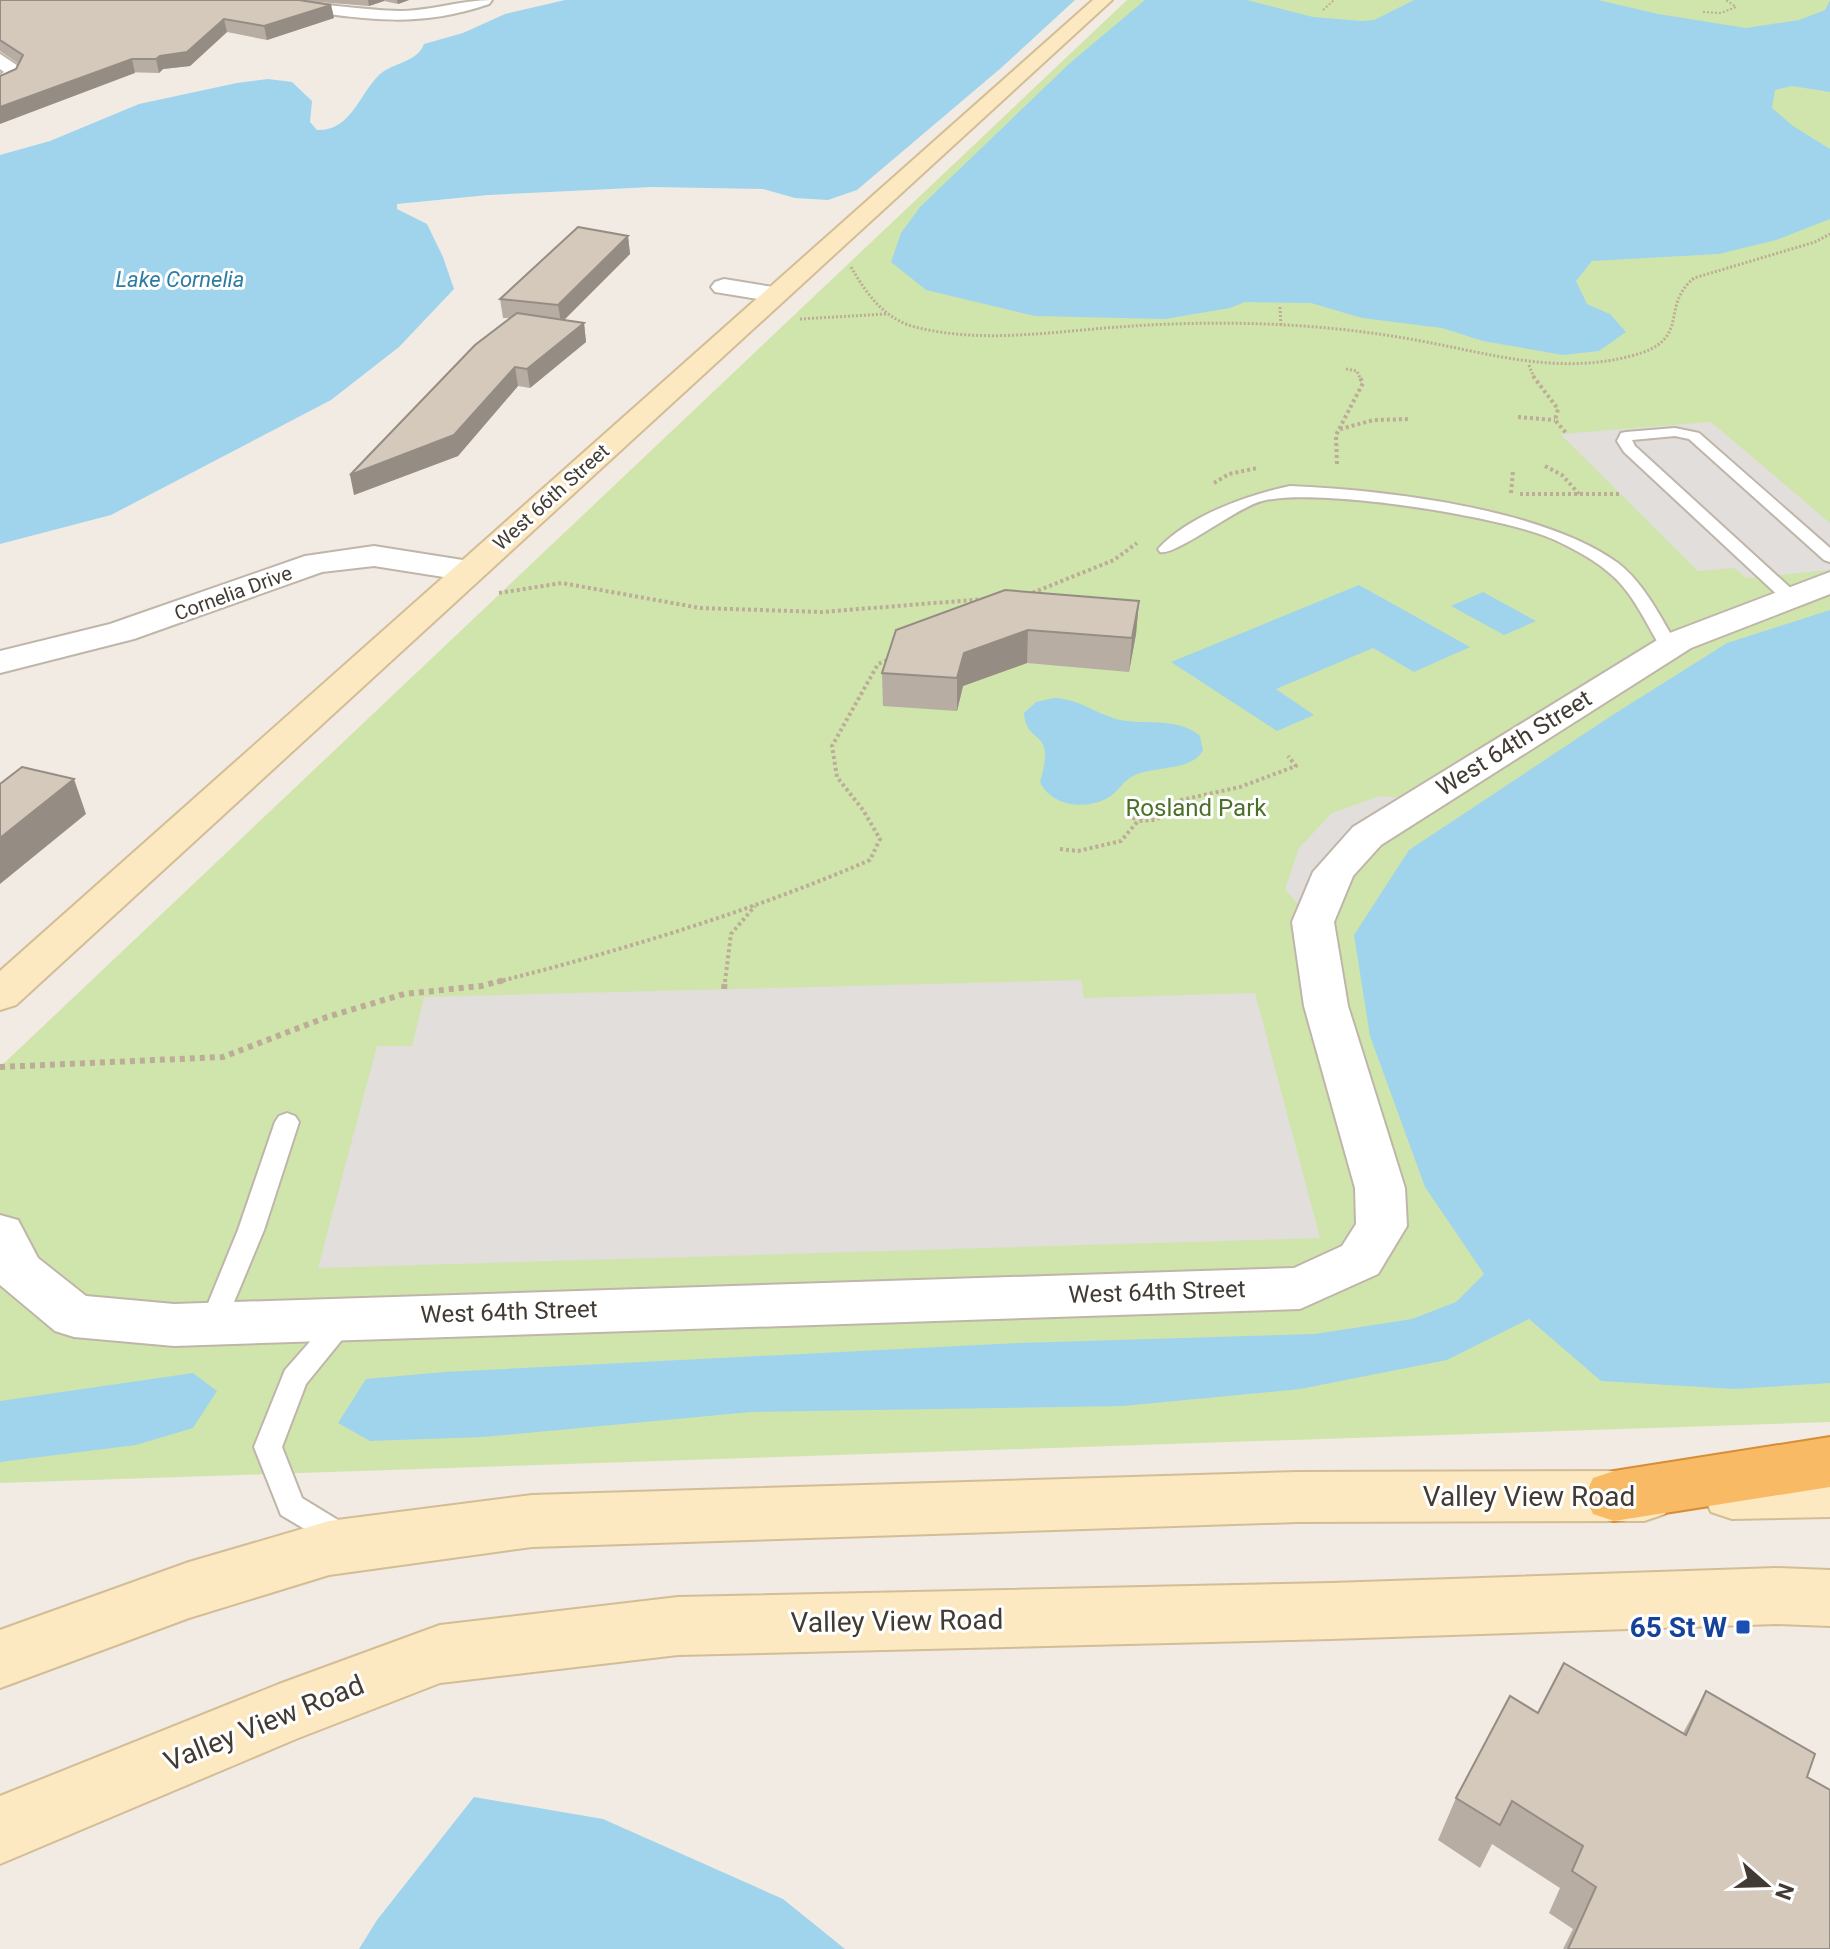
<svg xmlns="http://www.w3.org/2000/svg" width="1830" height="1949" font-family="Roboto,sans-serif">
  <style>
    .green { fill: #d0e5ac }
    .parking { fill: #e1dedb }
    .water { fill: #a0d4ed }
    .lines { fill: none; stroke-linecap: round; stroke-linejoin: round }
    .lane-casing { stroke: #bfb5a9; stroke-width: 4 }
    .street-casing { stroke: #bfb5a9; stroke-width: 4 }
    .secondary-casing { stroke: #d3bd96; stroke-width: 4 }
    .highway-casing { stroke: #d78d36; stroke-width: 4 }
    .path-far3 { stroke: #bdac98; stroke-width: 2; stroke-dasharray: 2 2; stroke-linecap: butt }
    .path-far2 { stroke: #bdac98; stroke-width: 3; stroke-dasharray: 2 2; stroke-linecap: butt }
    .path-far1 { stroke: #bdac98; stroke-width: 4; stroke-dasharray: 3 3; stroke-linecap: butt }
    .path { stroke: #bdac98; stroke-width: 6; stroke-dasharray: 5 5; stroke-linecap: butt }
    .lane { fill: #fff; fill-rule: evenodd }
    .street { fill: #fff; fill-rule: evenodd }
    .secondary { fill: #fde9c1; fill-rule: evenodd }
    .highway { fill: #f9ba66; fill-rule: evenodd }
    .wall { fill: #b7ada2 }
    .shaded-wall { fill: #958d84 }
    .building { fill: #d5c9bc; stroke: #958d84; stroke-width: 2 }
    .transit-dot { fill: #1a4fb4; stroke: #fff; stroke-width: 3 }
    .labels { text-anchor: middle; dominant-baseline: central; stroke-width: 6; stroke-linejoin: round; paint-order: stroke }
    .far-street-label { font-size: 20px; fill: #423b33; stroke: #fff }
    .far-water-label { font-size: 22px; font-style: italic; fill: #2f7ca2; stroke: #fff }
    .street-label { font-size: 24px; fill: #423b33; stroke: #fff }
    .park-label { font-size: 24px; fill: #4b7129; stroke: #fff }
    .near-street-label { font-size: 28px; fill: #423b33; stroke: #fff }
    .near-transit-label { font-size: 28px; font-weight: bold; fill: #164399; stroke: #fff; text-anchor: end }
  </style>
  <rect width="100%" height="100%" fill="#f1ebe3"/>
  <path class="green" d="M1127,0H1830V1422L0,1483V1067Z"/>
  <path class="parking" d="M1711,422L1830,523V570L1746,578L1735,568L1698,571L1560,434Z
    M1380,796L1423,800L1367,836L1313,922L1285,889L1299,848L1332,813Z
    M1081,980L1084,998L1255,993L1320,1238L318,1268L377,1046H412L424,997Z"/>
  <path class="water" d="M565,0H1075L1001,68L857,190L828,200L795,198L763,189L652,187L488,195L397,204V209L427,224L443,257L454,289L399,347L331,400L111,515L0,544V155L50,141L139,104L237,83L268,79L292,82L312,101L310,122L317,130C351,131 358,96 379,75C393,62 417,63 424,44L463,33L505,14Z
    M1145,0H1247L1313,17L1362,21L1374,20L1414,0H1598L1658,14L1746,28L1799,20L1825,10L1830,0V92L1792,86L1775,90L1772,108L1793,126L1830,149V219L1776,240L1719,254L1592,261L1576,281L1587,304L1610,314L1626,332L1599,351L1563,355L1483,341L1442,328L1362,318L1311,303L1245,302L1230,308L1165,319L1035,316L926,290L891,262L901,233L920,207L1070,63Z
    M1359,585L1470,647L1414,672L1373,648L1276,689L1314,715L1277,731L1171,662Z
    M1483,592L1536,621L1504,635L1451,606Z
    M1830,610V1383L1734,1389L1601,1381L1529,1319L1447,1360L1300,1389L1123,1406L751,1412L484,1437L370,1441L338,1423L366,1379L444,1372L1019,1343L1315,1334L1412,1319L1456,1302L1484,1274L1425,1187L1370,1036L1354,935L1409,850L1611,716L1727,643Z
    M1054,698C1080,699 1096,714 1120,720C1146,725 1179,717 1200,736L1203,750C1193,771 1155,766 1135,775C1123,780 1118,793 1106,799C1084,810 1051,806 1040,782C1057,726 1026,747 1024,713L1036,702Z
    M193,1373L217,1391L193,1428L136,1445L0,1462V1401Z
    M474,1797L603,1819L783,1899L845,1949H359L377,1920Z"/>
  <g class="lines">
    <defs>
      <path id="lane" d="M1675,428L1699,433L1830,548V562L1824,560L1689,439L1675,436L1632,440L1635,446L1796,593L1798,597L1796,601H1784L1624,452L1617,441L1621,433L1626,432Z
        M1290,486C1384,490 1542,508 1618,563C1644,583 1662,619 1678,647L1669,652L1663,651C1646,624 1633,591 1607,571C1593,559 1572,548 1555,540C1503,516 1316,487 1262,501C1237,507 1176,556 1160,552L1158,549C1188,516 1247,495 1290,486Z
        M287,1113L295,1116L299,1122L264,1230L222,1331L213,1334L204,1331L200,1323L238,1230L275,1122L279,1116Z
        M345,1309L354,1312L358,1320L306,1384L282,1447L302,1498L356,1531L360,1540L356,1549L345,1553L281,1515L254,1447L285,1370L336,1312Z"/>
      <path id="street" d="M258,0C306,0 352,10 400,11C432,11 460,0 492,0L489,4C408,32 349,16 267,5Z
        M0,54L24,70L19,80L0,90V75L4,72L0,69Z
        M724,279L785,289L789,294L785,299L776,302L715,292L711,287L715,282Z
        M374,546L469,561L481,564L485,571L481,578L469,581L374,566L322,572L134,639L0,673V651L110,624L305,556Z
        M1830,572V594L1691,648L1381,845L1353,876L1334,922L1348,1006L1405,1188L1407,1226L1378,1274L1300,1309L174,1346L74,1337L55,1331L0,1285V1215L18,1220L38,1258L86,1296L174,1304L1294,1268L1342,1246L1356,1224L1355,1188L1304,1006L1292,922L1313,872L1353,827L1667,634Z"/>
      <path id="secondary" d="M1093,0H1112L16,1005L0,1010V971Z
        M1830,1467V1517L1732,1519L1711,1512L1703,1494L1711,1476L1732,1469Z
        M1644,1471L1665,1478L1673,1496L1665,1514L1644,1521L1298,1522L532,1547L329,1575L189,1618L0,1688V1630L189,1562L329,1521L532,1495L1298,1472Z
        M1776,1568L1830,1570V1626L1776,1624L1331,1639L678,1655L440,1683L296,1739L0,1864V1796L279,1684L440,1625L678,1597L1331,1583Z"/>
      <path id="highway" d="M1830,1437V1487L1614,1521L1593,1514L1585,1496L1593,1478L1614,1471Z"/>
    </defs>
    <use href="#lane" class="lane-casing"/>
    <use href="#street" class="street-casing"/>
    <use href="#secondary" class="secondary-casing"/>
    <use href="#highway" class="highway-casing"/>
    <path class="path-far3" d="M1323,10L1334,0
      M1703,12L1721,13L1736,7L1726,0"/>
    <path class="path-far2" d="M851,267C866,293 884,319 915,327C986,345 1061,330 1133,326C1225,320 1319,323 1410,339C1485,352 1555,376 1631,356C1694,340 1658,308 1694,278L1815,242L1830,234
      M1280,307L1281,326
      M800,319L886,314
      M1529,365L1534,378
      M1346,369L1357,371L1360,378"/>
    <path class="path-far1" d="M1533,376L1558,409L1555,420L1566,433
      M1518,417L1555,420
      M1340,429L1374,420L1410,419
      M1337,464L1336,435L1363,383L1359,376
      M1545,466L1562,475L1579,494
      M1214,483L1229,474L1257,468
      M1511,493L1513,471
      M1520,494H1620
      M499,593L562,583L700,608L822,612L985,599
      M1027,595L1114,560L1137,543
      M1128,814L1138,821
      M1060,849L1078,851L1121,841L1138,821L1156,820L1181,800L1240,787L1296,766L1288,756
      M497,982C623,950 750,912 870,860L880,839L863,810L837,777L832,746L878,664L890,659
      M725,982L731,934L755,906"/>
    <path class="path" d="M724,989L725,980
      M0,1067L223,1057L327,1017L404,994L481,986L504,980"/>
    <use href="#lane" class="lane"/>
    <use href="#street" class="street"/>
    <use href="#secondary" class="secondary"/>
    <use href="#highway" class="highway"/>
  </g>
  <path class="wall" d="M0,0H409L398,4L384,1L369,6L306,1L331,5L334,18L267,40L227,32L190,66L163,69L159,73L16,69L19,64L0,51Z
    M628,236L630,254L564,320L584,323L586,342L530,388L518,386L458,456L354,495L510,318H503L500,299Z
    M1139,601L1136,634L1129,672L1027,663L963,686L957,711L883,706L882,673L896,630Z
    M1706,1691L1807,1777L1830,1949H1563L1573,1929L1549,1913L1560,1888L1492,1844L1480,1868L1438,1840L1456,1798L1683,1733Z"/>
  <path class="shaded-wall" d="M368,0H384V1L369,6Z
    M397,0H409L398,4Z
    M331,5L334,18L267,40L264,26Z
    M224,19L227,32L190,66L163,69L159,73L156,59L160,56Z
    M132,59L135,73L0,124V107Z
    M628,236L630,254L561,323L558,305Z
    M584,323L586,342L530,388L527,369Z
    M515,367L518,386L458,456L354,495L350,475Z
    M1139,601L1136,634L1129,672L1132,638Z
    M1028,630L1027,663L963,686L957,711V678L964,653Z
    M74,779L86,814L0,884V838Z"/>
  <path class="building" d="M0,0H299L331,5L264,26L224,19L187,52L160,56L156,59H132L0,107V76L16,69L23,55L0,40Z
    M578,227L628,236L558,305L500,299Z
    M517,313L584,323L527,369L515,367L454,435L350,475L475,345Z
    M1005,590L1139,601L1132,638L1028,630L964,653L957,678L882,673L896,630Z
    M22,767L74,779L0,838V784Z
    M1564,1663L1686,1735L1706,1691L1815,1754L1807,1777L1830,1790V1949H1568L1596,1887L1572,1871L1583,1846L1512,1801L1500,1825L1456,1798L1510,1696L1538,1713Z"/>
  <rect class="transit-dot" x="1735" y="1619" width="16" height="16" rx="4"/>
  <g class="labels">
    <g class="far-street-label">
      <text transform="translate(551 497) rotate(-42)">West 66th Street</text>
      <text transform="translate(233 593) rotate(-20)">Cornelia Drive</text>
    </g>
    <g class="far-water-label">
      <text x="180" y="279">Lake Cornelia</text>
    </g>
    <g class="street-label">
      <text transform="translate(1514 743) rotate(-32)">West 64th Street</text>
      <text transform="translate(1157 1292) rotate(-2)">West 64th Street</text>
      <text transform="translate(509 1312) rotate(-2)">West 64th Street</text>
    </g>
    <g class="park-label">
      <text x="1196" y="808">Rosland Park</text>
    </g>
    <g class="near-street-label">
      <text x="1529" y="1496">Valley View Road</text>
      <text transform="translate(897 1621) rotate(-1)">Valley View Road</text>
      <text transform="translate(264 1723) rotate(-22)">Valley View Road</text>
    </g>
    <g class="near-transit-label">
      <text x="1727" y="1627">65 St W</text>
    </g>
  </g>
  <g transform="translate(1766 1885) rotate(110)" stroke="#ffffff" stroke-width="6" paint-order="stroke">
  <path d="M0-6L14 30L0 20L-14 30Z" fill="#423b33"/>
  <text y="-12" font-size="22" font-weight="bold" text-anchor="middle" fill="#423b33">N</text>
  </g>
</svg>
